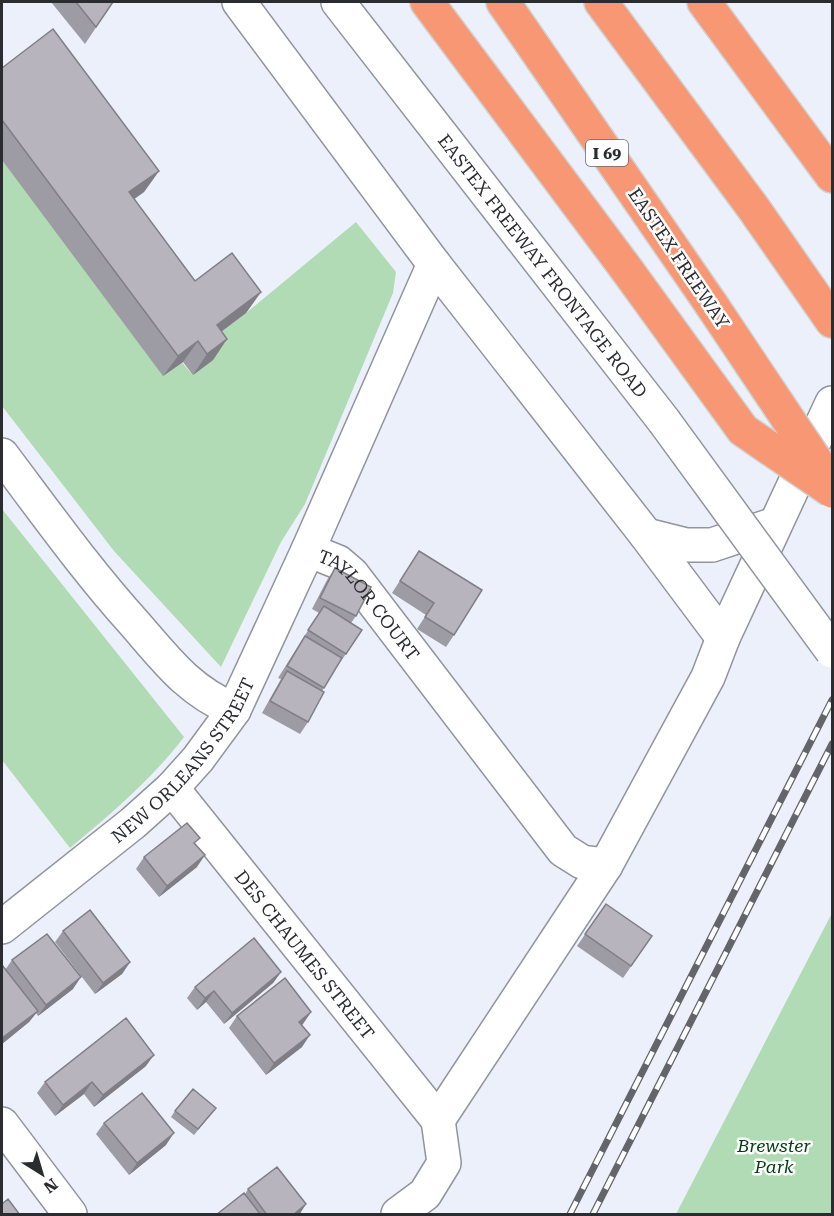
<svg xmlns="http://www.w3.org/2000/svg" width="834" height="1216" font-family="'Roboto Serif',serif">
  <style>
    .green { fill: #b0dbb4 }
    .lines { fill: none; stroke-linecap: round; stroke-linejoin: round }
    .street-casing { stroke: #90949d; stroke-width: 36 }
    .secondary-casing { stroke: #90949d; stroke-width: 36 }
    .highway-casing { stroke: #d0d1d1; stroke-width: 36 }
    .street { stroke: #fff; stroke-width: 33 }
    .secondary { stroke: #fff; stroke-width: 33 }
    .highway { stroke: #f79773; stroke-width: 33 }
    .rail-casing { stroke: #63656b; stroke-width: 7 }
    .rail { stroke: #fdfdfd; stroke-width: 4.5; stroke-dasharray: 14; stroke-linecap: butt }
    .secondary-bridge-casing { stroke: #90949d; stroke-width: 36; stroke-linecap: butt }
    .highway-bridge-casing { stroke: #d0d1d1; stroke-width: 36; stroke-linecap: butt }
    .secondary-bridge { stroke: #fff; stroke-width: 33 }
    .highway-bridge { stroke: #f79773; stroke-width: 33 }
    .wall { fill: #9d9ba3 }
    .shaded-wall { fill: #807e85 }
    .building { fill: #b7b4be; stroke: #807e85; stroke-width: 1.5 }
    .labels { text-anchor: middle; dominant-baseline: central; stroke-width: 5; stroke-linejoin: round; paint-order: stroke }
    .shield { fill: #fdfdfd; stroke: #6a6b6e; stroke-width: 1.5 }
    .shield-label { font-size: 16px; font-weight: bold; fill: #2b2c30 }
    .street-label { font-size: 18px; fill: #2b2c30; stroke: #fdfdfd }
    .park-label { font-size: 18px; font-style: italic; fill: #034015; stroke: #fdfdfd }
  </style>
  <rect width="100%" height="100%" fill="#ecf0fa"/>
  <path class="green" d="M2,160L193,375L202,346L246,313L356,222L396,272L393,293L305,504L281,542L221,667L114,551L2,406Z
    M2,509L184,737C152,779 111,814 70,848L2,760Z
    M832,913V1214H676Z"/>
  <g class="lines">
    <defs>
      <g id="street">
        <path d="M239,2L434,264L646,535L723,638"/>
        <path d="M2,455C45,512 87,571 135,624C167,661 188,690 234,710"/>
        <path d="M646,535L686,545H712L772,525"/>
        <path id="s1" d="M308,550L338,562L352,574L563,850L582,862L606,865"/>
        <path id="s2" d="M172,788L438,1120"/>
        <path id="s3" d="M2,927L133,823L172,788L198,759L234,710L308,550L434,264"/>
        <path d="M438,1120L606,865L708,677L723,638L832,403"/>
        <path d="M2,1124L70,1214"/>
        <path d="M398,1214L425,1194L444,1163L438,1120"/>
      </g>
      <g id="secondary">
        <path id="s4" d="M338,2L664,421"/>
      </g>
      <path id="highway" d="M427,2L627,270
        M503,2L711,304
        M601,2L754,209L832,321
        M704,2L832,176"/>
    </defs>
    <use href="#street" class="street-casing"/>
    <use href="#secondary" class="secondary-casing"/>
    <use href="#highway" class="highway-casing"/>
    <use href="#street" class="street"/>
    <use href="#secondary" class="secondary"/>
    <use href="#highway" class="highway"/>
    <defs>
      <path id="rail" d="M570,1214L832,700
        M593,1214L832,744"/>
    </defs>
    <use href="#rail" class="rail-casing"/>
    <use href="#rail" class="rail"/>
    <defs>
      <path id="secondary-bridge" d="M664,421L832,651"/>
      <path id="highway-bridge" d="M627,270L743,430L832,491
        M711,304L830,482"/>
    </defs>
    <use href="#secondary-bridge" class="secondary-bridge-casing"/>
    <use href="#highway-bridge" class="highway-bridge-casing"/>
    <use href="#secondary-bridge" class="secondary-bridge"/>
    <use href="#highway-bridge" class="highway-bridge"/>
  </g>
  <path class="wall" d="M51,2H113L85,44Z
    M2,68L159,171L144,192L134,199L195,281L261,292L246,313L221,332L227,339L213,360L193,375L183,362L163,376L2,160Z
    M419,551L454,635L446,647L417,629L426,615L392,593Z
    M335,568L356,616L351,623L346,654L338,665L322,691L308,722L300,734L262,713L281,679L278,678L319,613L312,609L327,580Z
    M195,844L197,867L159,897L136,869L144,857Z
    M606,904L652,936L623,978L577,946Z
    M63,931L130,962L122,974L95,994L55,942Z
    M12,960L73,989L38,1016L36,1013L29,1022L2,1044V965L5,970Z
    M281,972L273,983L224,1024L206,1002L197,1010L187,998L195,987Z
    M311,1012L302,1025V1047L266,1075L229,1028L237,1016Z
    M146,1066L94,1107L84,1094L55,1116L37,1093L45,1082Z
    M175,1111L212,1113L194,1135L171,1117Z
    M104,1123L166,1145L129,1175L96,1134Z
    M248,1189L306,1204L299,1215H216L245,1194Z"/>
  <path class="shaded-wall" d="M159,171L144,192L115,213L129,192Z
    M261,292L246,313L202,346L217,325Z
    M227,339L213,360L193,375L207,354Z
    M198,341L183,362L163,376L178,356Z
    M205,855L197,867L159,897L167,886Z
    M130,962L122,974L95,994L103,983Z
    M281,972L273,983L224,1024L232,1013Z
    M81,977L73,989L38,1016L46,1005Z
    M214,991L206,1002L197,1010L205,998Z
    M38,1011L29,1022L2,1044V1038Z
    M311,1012L303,1024L291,1033L299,1022Z
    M310,1035L302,1047L266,1075L274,1063Z
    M154,1055L146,1066L94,1107L103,1095Z
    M92,1082L84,1094L55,1116L63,1105Z
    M174,1133L166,1145L129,1175L137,1163Z
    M306,1204L299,1215H293Z"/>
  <path class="building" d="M76,2H113L96,27Z
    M53,29L159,171L129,192L195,281L232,253L261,292L217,325L227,339L207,354L198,341L178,356L2,120V68Z
    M419,551L482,590L454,635L425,617L434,603L400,581Z
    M335,568L371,587L356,616L320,598Z
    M324,606L362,630L346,654L308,630Z
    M305,636L342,658L324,688L287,666Z
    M287,671L324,692L308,722L270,701Z
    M187,823L200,838L194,843L205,855L167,886L144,857Z
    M606,904L652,936L631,966L585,934Z
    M90,910L130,962L103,983L63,931Z
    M47,934L81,977L46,1005L12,960Z
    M254,938L281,972L232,1013L214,991L205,998L195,987Z
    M2,965L38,1011L2,1038Z
    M285,978L311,1012L299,1022L310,1035L274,1063L237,1016Z
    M126,1018L154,1055L103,1095L92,1082L63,1105L45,1082Z
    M193,1089L216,1108L198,1129L175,1111Z
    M142,1093L174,1133L137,1163L104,1123Z
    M277,1167L306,1204L293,1215H267L248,1189Z
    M244,1193L261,1215H216Z
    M8,1199L20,1215H2V1204Z"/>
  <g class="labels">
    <rect class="shield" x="586" y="140" width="42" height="26" rx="4.5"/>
    <g class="shield-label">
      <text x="607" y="153">I 69</text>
    </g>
    <g class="street-label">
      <text transform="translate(679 258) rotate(56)">EASTEX FREEWAY</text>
      <text stroke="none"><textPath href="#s4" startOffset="334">EASTEX FREEWAY FRONTAGE ROAD</textPath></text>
      <text stroke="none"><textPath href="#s1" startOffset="84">TAYLOR COURT</textPath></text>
      <text stroke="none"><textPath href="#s3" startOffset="248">NEW ORLEANS STREET</textPath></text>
      <text stroke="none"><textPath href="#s2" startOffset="213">DES CHAUMES STREET</textPath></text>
    </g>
    <g class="park-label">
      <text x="774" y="1145">Brewster<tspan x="774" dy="21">Park</tspan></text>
    </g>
  </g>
  <rect width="834" height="1216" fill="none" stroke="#2b2c30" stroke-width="6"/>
  <g transform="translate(42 1174) rotate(143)" stroke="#fdfdfd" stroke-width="4.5" paint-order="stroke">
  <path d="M0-4.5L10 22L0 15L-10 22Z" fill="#2b2c30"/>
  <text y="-9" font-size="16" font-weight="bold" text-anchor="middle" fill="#2b2c30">N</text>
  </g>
</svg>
